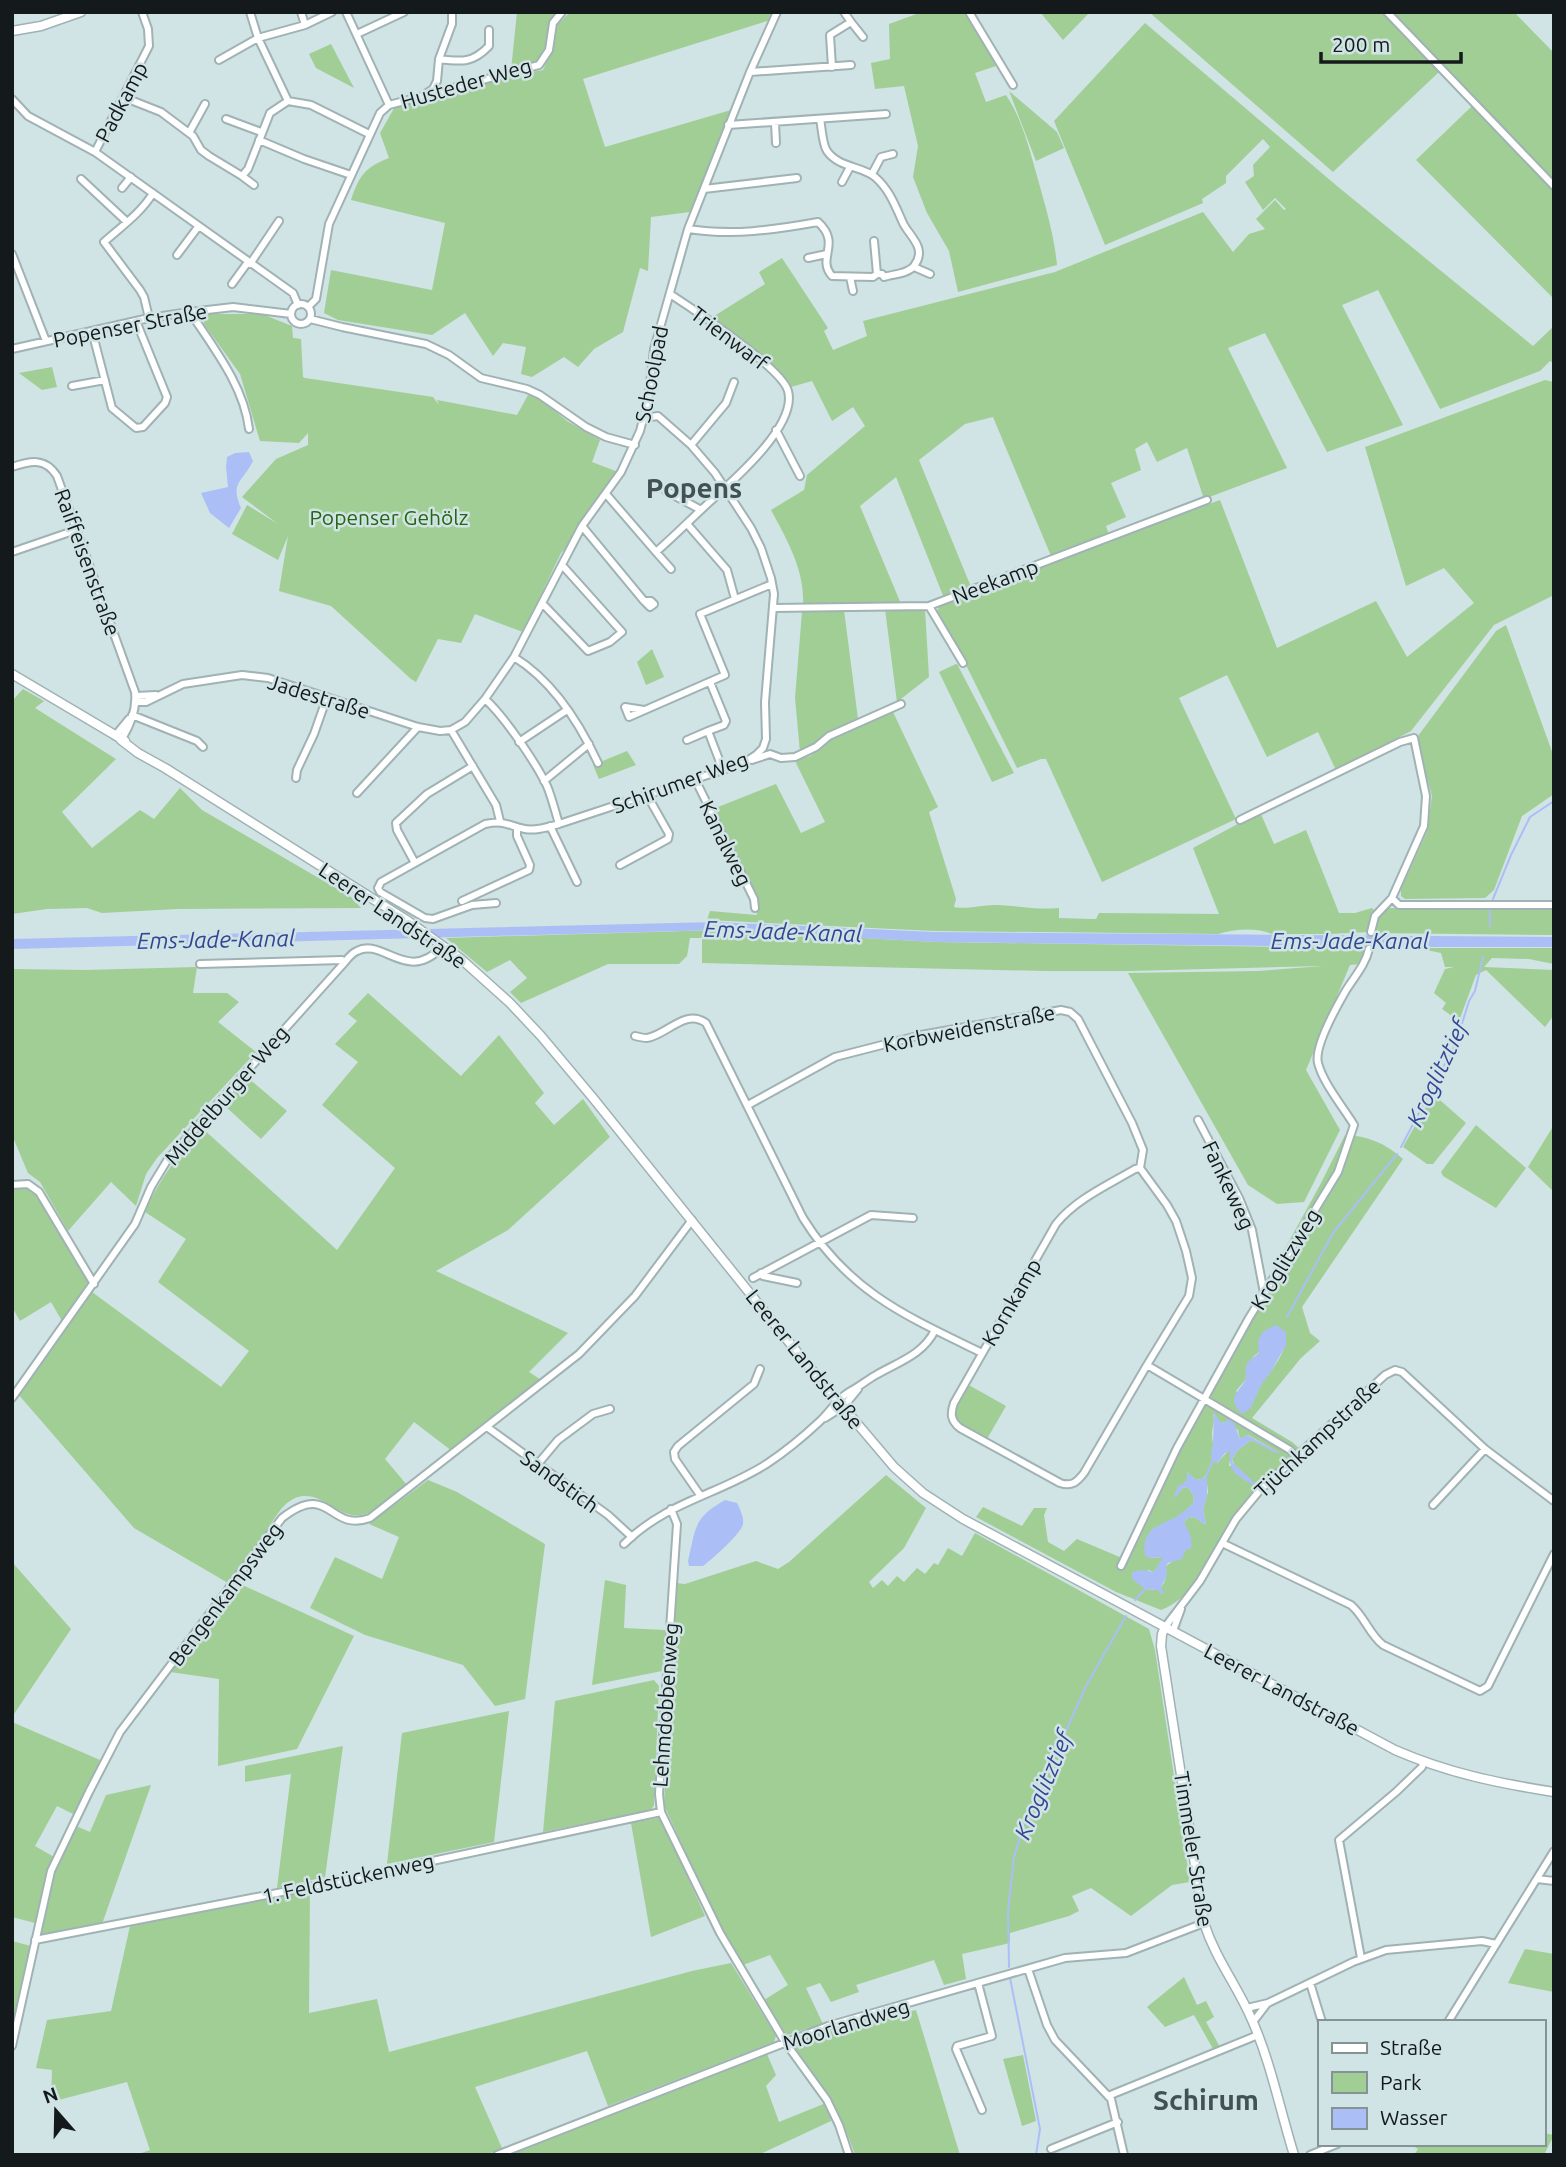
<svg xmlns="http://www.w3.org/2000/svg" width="1566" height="2167" font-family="Ubuntu,sans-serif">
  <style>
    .green { fill: #a1ce95; fill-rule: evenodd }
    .water { fill: #abbff6 }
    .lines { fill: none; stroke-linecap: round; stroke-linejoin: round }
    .stream { stroke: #abbff6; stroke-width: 2 }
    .minor-casing { stroke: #a0b2b4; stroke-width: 10 }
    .major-casing { stroke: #a0b2b4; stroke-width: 11 }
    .minor { stroke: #fff; stroke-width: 6 }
    .major { stroke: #fff; stroke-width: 8 }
    .labels { text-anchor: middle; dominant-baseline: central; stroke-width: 5; stroke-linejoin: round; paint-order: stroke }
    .street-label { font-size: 21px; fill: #141a1b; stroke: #d0e3e5 }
    .park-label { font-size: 21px; fill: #266610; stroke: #d0e3e5 }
    .water-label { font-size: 23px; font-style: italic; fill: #334696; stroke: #d0e3e5 }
    .district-label { font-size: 28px; font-weight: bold; fill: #425254; stroke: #d0e3e5 }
  </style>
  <rect width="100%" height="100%" fill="#d0e3e5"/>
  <path class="green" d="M517,12H558L546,49L538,63L511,70Z
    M570,12H774L770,20L583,79L605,147L731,110L690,212L651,217L648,271L640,268L623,332L594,349L578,367L564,357L532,377L521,374L526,347L503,343L493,356L465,313L432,335L338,320L324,313L331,270L432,290L445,223L351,200C359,176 365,167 389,158L380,133L397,103L508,76L543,70L552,50L557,25Z
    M922,12H965L999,65L975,73L986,102L1006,95C1022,119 1029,148 1037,176C1045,205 1054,234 1057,265L958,292L949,251L927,213L913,177L918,146L904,86L875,89L871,63L890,59L889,24Z
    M1040,12H1090L1063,40Z
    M1149,12H1383L1439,72L1333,172Z
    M1391,12H1514L1554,53V181Z
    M1145,23L1337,186L1533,346L1554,326V363L1550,361L1540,371L1440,409L1378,290L1342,305L1403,425L1327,452L1265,333L1228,348L1287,468L1204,499L1187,448L1157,462L1147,442L1135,449L1141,470L1111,483L1126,517L1106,526L1109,535L1051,556L993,417L965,424L919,460L971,587L944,598L896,477L860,506L901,604H803C805,570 786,538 771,510L804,490L807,475L865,426L853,407L832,421L812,381L791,387L784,376L772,364L711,318L765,284L759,272L782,258L828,328L824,331L833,350L867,336L863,321L1055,272L1203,212L1233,252L1249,234L1265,229L1256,219L1275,200L1284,210L1286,209L1275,198L1263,210L1245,182L1254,176L1253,165L1270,147L1263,139L1226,176V183L1202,199L1203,203L1105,245L1054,121Z
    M331,44L354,88L316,68L309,54Z
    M1009,91L1057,132L1064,148L1036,161Z
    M1472,106L1554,191V299L1416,160Z
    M204,314H262L292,326L293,338L301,339L303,377L305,378L433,397L439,405L437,400L517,415L528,395L539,398L567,421L600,440L592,462L618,472L580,523L567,547L561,553L523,632L475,614L461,643L438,639L416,682L411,679L331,606L279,591L288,536L278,560L232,534L247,505L278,524L242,497L276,459L308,445V433L299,443L260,441L240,374L204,324Z
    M52,367L57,387L42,390L19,373Z
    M1545,380L1554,382V595L1494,625L1411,731L1336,770L1318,732L1267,757L1227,675L1179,698L1236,819L1102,882L1046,759H1041L1017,768L966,665L937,611L941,604L1220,500L1277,648L1376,601L1407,657L1474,603L1444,568L1406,586L1365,447Z
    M885,609H925L929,677L897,702Z
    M844,610L858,719C836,728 820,741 800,752L795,698L802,612Z
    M1506,625L1554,757V794L1522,816L1494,890L1485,898L1405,899L1401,896V889L1427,832L1432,796L1417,742L1418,736L1496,631Z
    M652,649L664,677L646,685L637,662Z
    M956,664H957L1014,773L992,782L939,672Z
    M23,689L44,701L35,708L116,759L62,812L92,848L140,810L154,819L180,788L202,810L351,897L361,908L177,909L102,913L87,908L47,909L12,914V701Z
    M893,712L938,807L929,812L956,899L954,907C965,910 985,904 998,905C1019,906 1038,910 1059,908V918L1092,919H1096L1099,913L1219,914L1193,848L1260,812L1274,844L1306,830L1339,913H1355L1372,908L1376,913L1369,932L1329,934H1272C1256,927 1234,929 1218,934L934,931L707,920L710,911L757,915L755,897L713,809L776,784L801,833L825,822L796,763L797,759L810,756L838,735Z
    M627,751L636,765L599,779L593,765Z
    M1386,908L1554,909V935L1374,933L1378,917Z
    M719,930L936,942L1367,948L1361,964L1350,965L1306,1070L1340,1130L1304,1202L1277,1204L1248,1185L1128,973L1258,971L1323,966L1130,971H1044L702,963V938H690L687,956L679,964H608L521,1003L510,992L527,978L510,960L487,972L446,938Z
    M1417,948H1554V964L1529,959L1492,958L1484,967L1554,970V1015L1545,1027L1486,970L1476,975L1459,1021L1442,1009L1446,1003L1434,993L1445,969L1454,967H1445L1441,953Z
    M197,967L193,993H227L239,1002L218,1022L256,1052L157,1158L146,1174L136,1206L111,1182L68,1231L40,1182L28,1173L12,1135V969L85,970Z
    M368,993L461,1076L499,1035L544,1093L535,1103L554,1125L583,1099L610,1137L508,1230L436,1271L568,1333L529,1372L543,1381L452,1451L414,1422L385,1459L407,1485C394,1495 378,1512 361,1515C337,1519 321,1488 295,1498C279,1505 271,1526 261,1540C250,1554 239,1569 228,1583L134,1528L18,1394L92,1292L221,1387L249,1351L158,1282L186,1239L145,1212C160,1178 178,1155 202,1128L337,1250L395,1168L322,1105L358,1062L335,1044L357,1021L348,1014Z
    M247,1077L287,1111L261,1139L224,1105Z
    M1433,1094L1466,1123L1433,1164H1427L1403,1147Z
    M1476,1125L1526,1168L1496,1208L1443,1176L1441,1172Z
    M1554,1125V1192L1528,1167Z
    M1345,1135C1366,1135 1387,1144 1403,1159L1302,1307L1310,1333L1320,1341L1301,1358L1252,1418L1292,1442L1299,1448C1281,1465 1260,1482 1245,1501C1218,1536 1205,1593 1161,1610L1116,1592L976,1517L983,1507L1022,1526L1034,1508H1047L1044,1515L1048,1542L1064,1551L1077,1539L1122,1558L1178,1440L1250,1310L1260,1293L1268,1298L1267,1285L1271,1274L1320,1185ZM1286,1338C1285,1354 1273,1368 1264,1380C1258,1388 1255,1398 1251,1407L1236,1391L1246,1379C1244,1354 1267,1348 1286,1338ZM1213,1414L1221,1423L1226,1422L1238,1430L1240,1439L1248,1435L1278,1452L1251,1440L1237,1451L1232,1459L1235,1466H1229L1231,1453L1229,1450L1217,1463C1215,1453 1212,1442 1212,1432C1213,1424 1215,1421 1213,1414ZM1187,1472L1196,1480L1202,1479L1206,1475L1208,1492L1203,1510L1206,1523L1204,1524L1196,1518L1189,1517L1184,1522L1186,1549L1183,1554L1166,1566C1167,1575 1166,1585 1157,1590L1145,1589L1148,1570L1154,1572L1164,1557L1149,1558C1146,1525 1149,1532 1175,1518C1182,1515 1187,1508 1193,1504L1194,1495L1187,1487L1183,1488L1179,1492L1187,1479Z
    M19,1188L29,1189L37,1195L89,1283L88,1287L62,1321L51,1302L20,1321L12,1307V1190Z
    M967,1384L1006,1406L987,1439L959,1424L954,1414L956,1405Z
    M886,1475L926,1508L904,1548L869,1582L873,1588L882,1580L888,1586L897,1576L904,1582L917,1568L925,1574L934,1563L938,1565L948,1548L962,1556L975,1533L1149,1629L1155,1650L1190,1882L1172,1885L1131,1916L1091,1888L1072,1896L1079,1911L1069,1916L1010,1933V1943L962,1954L966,1979L944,1985L934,1960L856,1985L859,1992L831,2002L820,1983L806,1988L823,2024L787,2035L764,2000L788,1985L770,1955L743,1965L719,1925L664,1805L671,1664L676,1661L677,1656L671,1652L676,1583L685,1584L756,1561L778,1569L789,1562Z
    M428,1480L457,1492L545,1544L525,1699L495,1706L463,1665L365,1635L310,1608L335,1557L382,1579L399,1537L369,1524Z
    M12,1562L71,1629L12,1717Z
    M605,1580L626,1585L624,1628L665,1630L662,1671L592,1685Z
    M238,1583L354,1636L297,1749L218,1766L219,1679L170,1672Z
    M654,1680L659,1686L654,1805L651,1810L543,1832L555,1701Z
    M509,1711L494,1842L387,1864L402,1733Z
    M12,1722L100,1760L75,1815L57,1806L35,1846L54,1857L35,1923L12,1917Z
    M343,1746L325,1877L277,1888L291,1774L245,1782V1766Z
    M151,1785L102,1924L41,1936L40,1932L53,1876L76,1826L90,1832L106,1795Z
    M658,1818L662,1820L705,1916L651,1937L631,1823Z
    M310,1890L309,2013L377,1999L389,2052L692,1971L731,1963L776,2036L774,2042L608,2106L587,2051L475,2087L502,2148L487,2155H136L150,2150L127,2082L51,2102L52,2070L36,2068L47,2020L111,2011L130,1926Z
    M12,1941L31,1946L12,2041Z
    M1525,1949L1554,1954V1992L1508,1983Z
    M1184,1977L1197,2005L1206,2001L1214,2017L1206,2022L1220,2047L1213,2049L1194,2015L1165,2027L1147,2007Z
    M916,2010L960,2155H855C842,2114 817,2078 792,2044L825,2032Z
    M767,2054L776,2075L766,2086L779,2122L826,2103L831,2121L758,2155H507Z
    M1023,2055L1036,2121L1022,2126L1003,2059Z
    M1543,2133L1554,2135L1544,2155H1414L1418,2149L1410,2144H1543Z"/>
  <path class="water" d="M249,452L253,461C242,483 230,482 241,508L229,528L210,513L201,493L228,487L226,467L227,457L235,453Z
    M716,922L934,932L1554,937V947H1369L936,942L719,930L12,949V939Z
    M1276,1325L1286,1332V1345L1270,1373L1261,1385L1251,1407L1246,1412L1241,1413C1226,1398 1239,1392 1246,1379C1245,1361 1247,1363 1259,1353C1256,1337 1261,1331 1276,1325Z
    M1214,1412L1221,1423L1226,1422L1227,1419L1234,1423L1240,1439L1247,1435L1280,1453H1276L1251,1440L1237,1451L1232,1459L1233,1463L1256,1484L1255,1486C1236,1475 1228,1472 1230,1451L1225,1453L1217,1463L1212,1462L1211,1454L1213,1443Z
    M1187,1472L1196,1480L1202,1479L1207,1474V1497L1203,1510L1206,1523L1204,1524L1196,1518L1189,1517L1184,1522C1189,1532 1194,1540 1190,1550L1186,1549L1182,1559L1168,1563L1166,1566L1167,1575L1161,1587L1164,1593L1162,1594L1157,1590L1145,1589L1132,1579V1572L1142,1570L1154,1572L1163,1557L1149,1558L1145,1556C1141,1531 1155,1527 1174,1518C1181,1515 1187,1508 1193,1504L1194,1495L1187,1487L1183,1488L1176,1497H1174L1178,1486L1183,1484L1187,1479Z
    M725,1500L737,1503C740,1509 744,1517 743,1524C741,1534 712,1559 703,1566H689L688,1561C696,1528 693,1518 725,1500Z"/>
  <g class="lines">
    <path class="stream" d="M1493,899L1511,855L1530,817L1554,801
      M1490,909V926
      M1401,1147L1456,1043L1469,1001L1475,991L1483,957
      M1287,1317L1333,1233L1397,1154
      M1207,1474L1213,1460
      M1135,1600L1145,1589
      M1009,1967L1008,1912L1014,1857L1024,1825L1086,1686L1126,1616
      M1010,1978L1040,2129L1036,2155"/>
    <defs>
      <path id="minor" d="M250,12L258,38L288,101
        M301,12L305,25
        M346,12L389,105
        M969,12L1013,85
        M1387,12L1554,186
        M851,22L863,37
        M357,34L404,12
        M439,59C462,62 473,63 489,46V30
        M219,60L258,38L305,25L332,12
        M832,67L830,35L851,22L844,12
        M750,72L851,65
        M427,93L433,89L437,81L439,59L452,24V12
        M123,97L161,112L193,136L201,150L209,156L242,176L248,169L270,113L288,101
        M12,99L28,116L95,152L293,293L298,305
        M288,101L311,105L369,134
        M226,119L261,132
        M775,123L776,143
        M728,125L886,114
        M189,133L205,104
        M259,140L304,159L351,175
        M95,152L149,46L148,29L142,12
        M872,174L881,157L893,154
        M242,176L254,185
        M81,179L127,222
        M842,182L850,167
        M122,188L131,177
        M704,189L797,178
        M688,229C733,236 773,230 818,222C842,244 816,258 832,276L873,277L877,274H882L884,277C893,274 908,274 914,266C928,248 909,236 903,223C895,205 889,189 875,177C862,166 839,168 827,151C822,143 822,128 820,119
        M874,241L877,274
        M12,254L46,341
        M177,255L198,227
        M808,258L827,254
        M250,264L279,221
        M914,267L930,274
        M850,277L853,291
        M232,284L248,262
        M291 314a10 10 0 1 1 20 0a10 10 0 1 1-20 0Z
        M308,307L316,299L329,224L380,113L389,105L539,65L549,50L553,23L562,12
        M190,312C213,347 244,386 249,429
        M149,318L144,297L140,290L104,242C122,226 141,213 153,193
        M310,319L342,327L426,344L449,355L481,378L527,389L540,395L586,427L606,437L635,445
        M92,331L112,408L136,428L143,427L165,403L167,397L136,321
        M12,349L149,318L190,312L233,307L291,314
        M72,386L105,380
        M776,430L800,476
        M691,445L726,403L734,382
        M12,467C30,461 45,457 57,476L135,692C137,710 130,726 121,740
        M666,491L701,510
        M606,494L656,552C673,537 687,523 703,508C727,486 798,427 788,391C782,368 693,309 670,294
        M688,525L727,570L735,599
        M582,526L644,601L650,607L654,604L651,601H644
        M12,552L76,530
        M656,552L671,569
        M542,603L588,651L610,642L622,632L562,565
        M929,606L963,663
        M773,608L929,606L1207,500
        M514,657C553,681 579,722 598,763
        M710,682L726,721L724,725L708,731L723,770
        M136,696L156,695
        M485,699C504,716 536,763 547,786C552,798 555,811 559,824
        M136,702H146L183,684L242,675L268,678L418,727L440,731L451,730L465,722L485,699L514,657L582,526L621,472L640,431L648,400L654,349L688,229L750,72L777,12
        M644,710L625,707L629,717L725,675L700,614L772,584
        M132,715L197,741L203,747
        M451,730L496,805L500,821
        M115,736L129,719
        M687,740L708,731
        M519,742L567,710
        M752,760L770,754L781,758L795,757L816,747L829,736L901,704
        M296,778L297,770L314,734L327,697
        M695,779L754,899L755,908
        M544,781L589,744
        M357,793L418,727
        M1240,820L1400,742L1414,738L1426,796L1424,826L1392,898L1375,916L1371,932
        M550,826L577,882
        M415,863L397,830L396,823L427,794L473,766
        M620,865L668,839L669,834L647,795
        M1392,898L1399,905H1554
        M462,901L529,870L530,865L517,836V827
        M496,903L472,905L433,919L425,918L380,892L378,888L381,882L485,824C505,820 506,825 525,829C536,831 548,827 559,824L744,763L756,755L763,748L766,739L765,702L774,594L771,578L761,548L751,528L715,473L691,445L658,416L644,418
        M200,964L342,960L345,962
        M635,1036C639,1037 643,1038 647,1038C667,1035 685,1008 706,1023L803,1218C849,1292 906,1316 982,1353
        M748,1105L835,1057L921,1035L1061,1010L1070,1012L1078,1019L1132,1123L1143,1150L1140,1168
        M1198,1120L1239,1198L1252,1230L1264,1293
        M12,1185L28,1184L39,1192L94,1284
        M761,1273L763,1276L797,1283
        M753,1278L871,1215L913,1218
        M1147,1365L1189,1296L1192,1278L1186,1251L1176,1221L1167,1205L1140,1168L1135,1169C1108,1185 1076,1199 1056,1224L954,1403C950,1414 951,1421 960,1428L1060,1483C1072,1487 1077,1482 1084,1473L1147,1365L1290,1450L1297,1457
        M12,1398L135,1224L151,1187L168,1159L345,962C348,958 352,953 357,951C383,937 407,985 443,946
        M825,1418L844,1406L858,1389
        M487,1427L608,1515L632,1537
        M537,1465L558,1440L593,1414L610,1409
        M700,1495L675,1459L674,1452L678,1446L754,1384L760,1369
        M1433,1505L1485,1449
        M671,1509L677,1524L659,1794L661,1812L720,1933L785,2042L827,2100L839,2125L849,2155
        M1222,1543L1351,1605C1365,1617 1369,1634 1383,1645L1480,1691L1488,1686L1554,1554
        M624,1544C667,1501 721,1494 768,1463C786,1451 803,1437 819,1422C830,1412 836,1400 849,1392C859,1387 867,1380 876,1375C898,1362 923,1355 935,1330
        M1121,1566L1177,1448L1249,1318L1338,1172L1354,1125C1343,1107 1323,1083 1318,1063C1314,1047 1337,1006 1345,992C1354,977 1365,966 1369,949
        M1165,1627L1200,1581L1236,1519L1260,1490L1385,1375L1395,1370L1402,1372L1485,1449L1554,1501
        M1173,1631L1181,1609
        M1537,1879L1554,1881
        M35,1940L339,1881L661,1812
        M1361,1958L1339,1840L1396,1792L1422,1767L1423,1762
        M1028,1969L1047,2025L1055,2040L1111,2099L1124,2155
        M978,1983L992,2036L957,2046L956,2049L982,2110
        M1310,1983L1322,2022
        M1247,2008L1268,2003L1353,1962L1386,1950L1482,1941L1496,1944
        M1253,2022L1266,2005
        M1448,2022L1554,1851
        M12,2046L51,1871L89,1792L120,1732L282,1518C331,1480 328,1533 370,1518L579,1354L635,1296L692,1220
        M1108,2096L1258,2035
        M1051,2149L1118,2122
        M497,2155L828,2026L1065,1958L1126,1953L1204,1923
        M1310,2155L1337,2144"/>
      <path id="major" d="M12,31L41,26L81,12
        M12,674L125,741
        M121,740L138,753L165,768L408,921L461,959L510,1003L541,1036L593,1098L805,1362L894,1467L923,1493L963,1519L1395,1750C1448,1773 1497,1783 1554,1792
        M1165,1627L1162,1634L1161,1646L1204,1923C1216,1960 1237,1985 1252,2020C1271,2063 1280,2110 1294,2155"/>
    </defs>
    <use href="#minor" class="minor-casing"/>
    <use href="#major" class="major-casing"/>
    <use href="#minor" class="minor"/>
    <use href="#major" class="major"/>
  </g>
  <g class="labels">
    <g class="street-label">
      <text transform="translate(466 83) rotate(-16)">Husteder Weg</text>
      <text transform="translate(121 102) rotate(-62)">Padkamp</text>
      <text transform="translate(130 325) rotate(-11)">Popenser Straße</text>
      <text transform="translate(730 338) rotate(37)">Trienwarf</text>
      <text transform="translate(651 374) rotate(-79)">Schoolpad</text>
      <text transform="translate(88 562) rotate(70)">Raiffeisenstraße</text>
      <text transform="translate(995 581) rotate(-21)">Neekamp</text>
      <text transform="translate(319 696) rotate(17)">Jadestraße</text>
      <text transform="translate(680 782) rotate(-20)">Schirumer Weg</text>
      <text transform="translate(726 843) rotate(64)">Kanalweg</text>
      <text transform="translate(393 915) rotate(34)">Leerer Landstraße</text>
      <text transform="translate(969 1028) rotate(-11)">Korbweidenstraße</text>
      <text transform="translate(226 1095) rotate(-49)">Middelburger Weg</text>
      <text transform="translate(1229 1185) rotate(65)">Fankeweg</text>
      <text transform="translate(1285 1259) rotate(-59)">Kroglitzweg</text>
      <text transform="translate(1011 1302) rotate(-60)">Kornkamp</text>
      <text transform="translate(805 1359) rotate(51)">Leerer Landstraße</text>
      <text transform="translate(1317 1438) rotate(-43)">Tjüchkampstraße</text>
      <text transform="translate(560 1481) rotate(36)">Sandstich</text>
      <text transform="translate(225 1594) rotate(-53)">Bengenkampsweg</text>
      <text transform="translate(1282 1689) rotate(28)">Leerer Landstraße</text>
      <text transform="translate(665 1705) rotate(-86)">Lehmdobbenweg</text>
      <text transform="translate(1194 1849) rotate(81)">Timmeler Straße</text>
      <text transform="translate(348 1878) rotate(-12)">1. Feldstückenweg</text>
      <text transform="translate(846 2024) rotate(-17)">Moorlandweg</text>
    </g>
    <g class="park-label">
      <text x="389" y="517">Popenser Gehölz</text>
    </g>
    <g class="water-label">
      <text transform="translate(783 931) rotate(2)">Ems-Jade-Kanal</text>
      <text transform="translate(216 939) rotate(-1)">Ems-Jade-Kanal</text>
      <text x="1350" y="940">Ems-Jade-Kanal</text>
      <text transform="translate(1437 1073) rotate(-65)">Kroglitztief</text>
      <text transform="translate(1043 1785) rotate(-67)">Kroglitztief</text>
    </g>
    <g class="district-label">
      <text x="694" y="487">Popens</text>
      <text x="1206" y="2099">Schirum</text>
    </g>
  </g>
  <rect width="1566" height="2167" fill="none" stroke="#141a1b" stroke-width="28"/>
  <rect x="1318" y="2020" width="228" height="126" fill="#d0e3e5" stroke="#859394" stroke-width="2"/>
  <rect x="1332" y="2043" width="35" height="10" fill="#ffffff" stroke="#859394" stroke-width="2"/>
  <text x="1380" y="2055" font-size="21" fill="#141a1b">Straße</text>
  <rect x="1332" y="2072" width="35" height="21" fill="#a1ce95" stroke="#859394" stroke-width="2"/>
  <text x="1380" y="2090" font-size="21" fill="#141a1b">Park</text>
  <rect x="1332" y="2108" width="35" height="21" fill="#abbff6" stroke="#859394" stroke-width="2"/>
  <text x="1380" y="2125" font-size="21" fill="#141a1b">Wasser</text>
  <g transform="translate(56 2111) rotate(340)" stroke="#d0e3e5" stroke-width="5" paint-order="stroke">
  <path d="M0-5L12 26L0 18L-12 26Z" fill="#141a1b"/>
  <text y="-10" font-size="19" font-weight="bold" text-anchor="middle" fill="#141a1b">N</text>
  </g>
  <path d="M1321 52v10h140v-10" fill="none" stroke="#141a1b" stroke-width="3.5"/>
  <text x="1332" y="52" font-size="21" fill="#141a1b" stroke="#d0e3e5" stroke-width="5" paint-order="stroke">200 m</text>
</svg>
